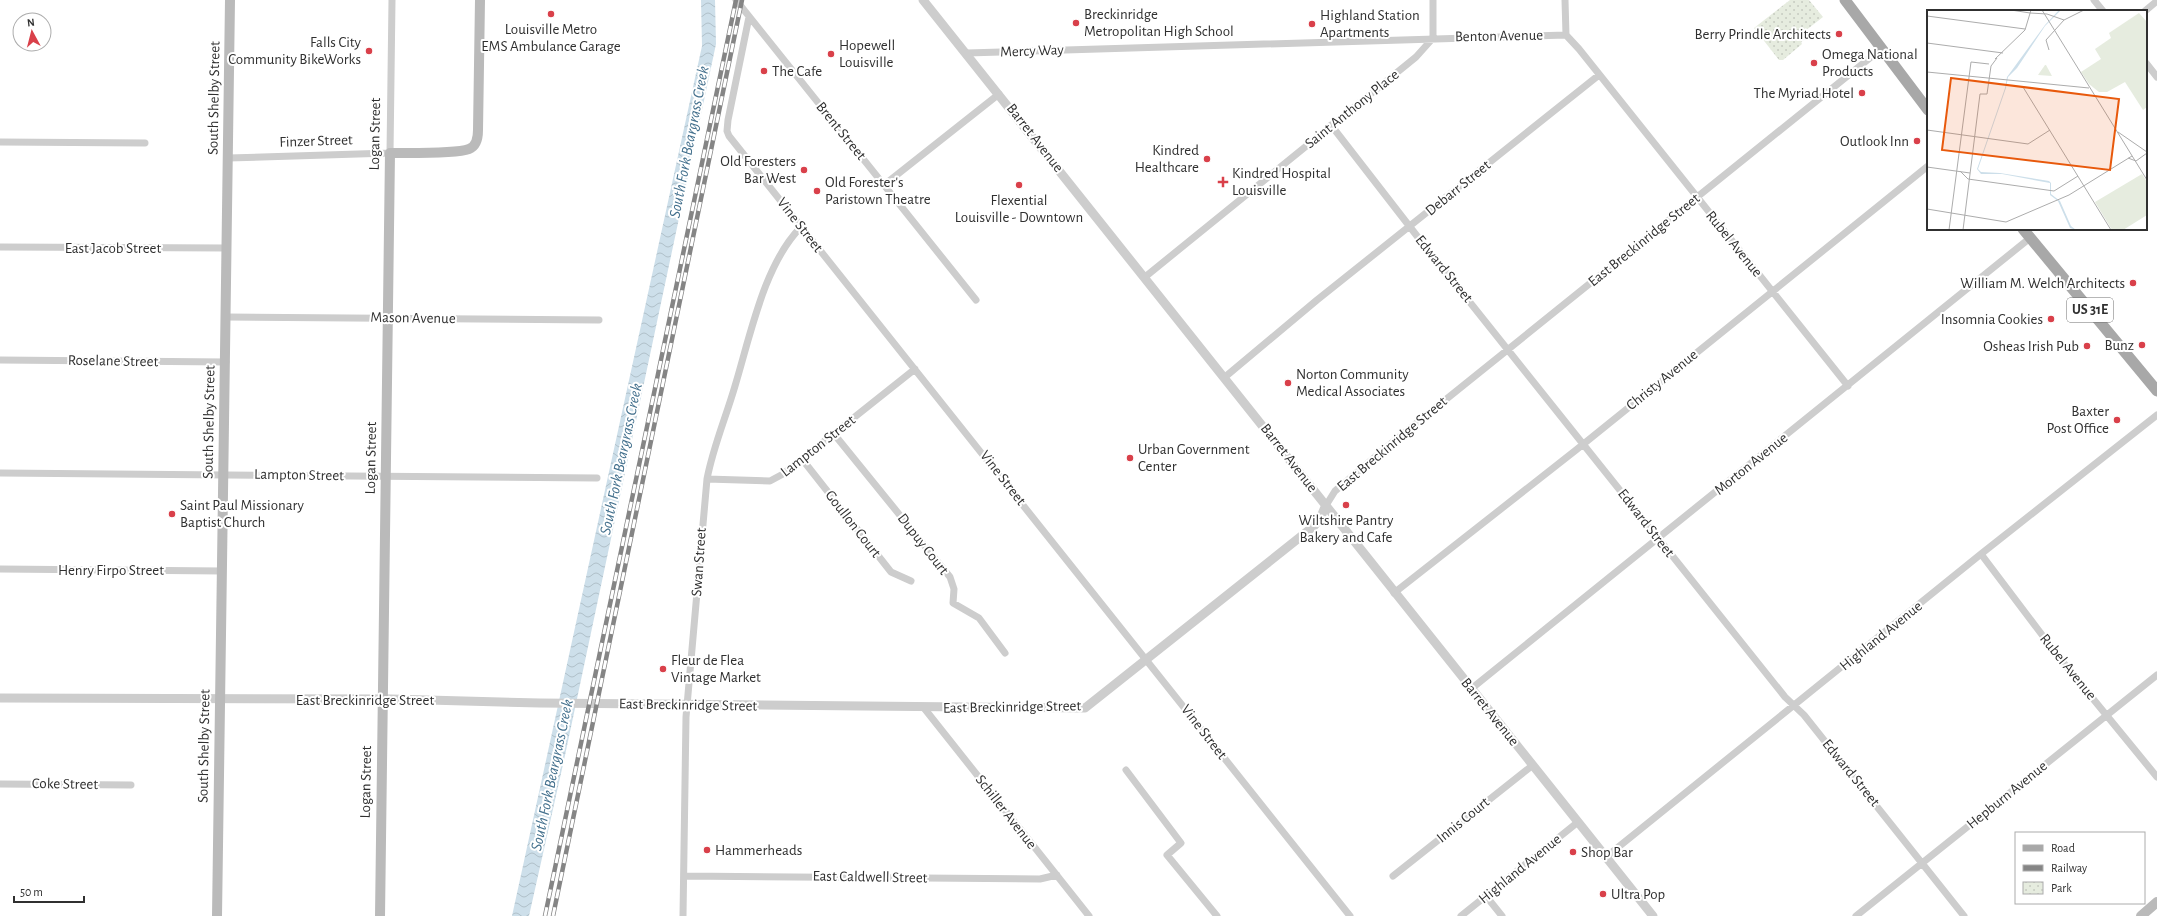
<svg xmlns="http://www.w3.org/2000/svg" width="2157" height="916" font-family="'Alegreya Sans',sans-serif">
  <style>
    .park { fill: url(#park-dots) }
    .water { fill: url(#water-waves) }
    .lines { fill: none; stroke-linecap: round; stroke-linejoin: round }
    .minor { stroke: #cdcdcd; stroke-width: 7 }
    .tertiary { stroke: #cdcdcd; stroke-width: 9 }
    .secondary { stroke: #bababa; stroke-width: 10 }
    .primary { stroke: #a8a8a8; stroke-width: 11 }
    .rail-casing { stroke: #858585; stroke-width: 4.5 }
    .rail { stroke: #fff; stroke-width: 3; stroke-dasharray: 9; stroke-linecap: butt }
    .poi-dot { fill: #d9404a; stroke: #fff; stroke-width: 1.5 }
    .labels { text-anchor: middle; dominant-baseline: central; stroke-width: 4; stroke-linejoin: round; paint-order: stroke }
    .shield { fill: #fff; stroke: #6e6e6e; stroke-width: 1 }
    .shield-label { font-size: 14px; font-weight: bold; fill: #303030 }
    .poi-label { font-size: 15px; fill: #303030; stroke: #fff; text-anchor: start }
    .street-label { font-size: 15px; fill: #303030; stroke: #fff }
    .water-label { font-size: 16px; font-style: italic; fill: #43708d; stroke: #fff }
    .inset-road { fill: none; stroke: #acacac; stroke-width: 1 }
    .view { fill: #e8590c; fill-opacity: 0.15; stroke: #e8590c; stroke-width: 2 }
    .inset-edge { fill: none; stroke: #303030; stroke-width: 2 }
  </style>
  <defs>
    <pattern id="park-dots" width="8" height="8" patternUnits="userSpaceOnUse"><rect width="8" height="8" fill="#e6ecdf"/><path d="M2 2h.1M6 6h.1" fill="none" stroke="#c6cbc0" stroke-width="1.8" stroke-linecap="round"/></pattern>
    <pattern id="water-waves" width="16" height="10" patternUnits="userSpaceOnUse"><rect width="16" height="10" fill="#cddfea"/><path d="M0 5q4-4 8 0t8 0" fill="none" stroke="#b0c0c9"/></pattern>
  </defs>
  <rect width="100%" height="100%" fill="#fff"/>
  <path class="park" d="M1790,0H1809L1823,17L1805,31L1809,36L1801,42L1802,44L1783,60H1779L1754,28Z"/>
  <path class="water" d="M701,0H715L716,44L564,760L529,916H512L702,46Z"/>
  <g class="lines">
    <path class="minor" d="M736,0L976,300
      M1565,0L1566,35L1579,49L1848,386
      M2094,0L2103,11
      M2145,11L2157,1
      M749,17L728,120L727,131L729,136L1350,916
      M967,53L1566,35
      M2146,63L2157,77
      M1331,125L1417,236L1785,697L1804,715L1964,916
      M0,142L145,143
      M228,158L390,153L392,0
      M884,185L999,94
      M0,247L227,248
      M1145,277L1416,57L1433,38V0
      M226,317L599,320
      M0,360L226,362
      M1225,377L1317,300L1599,75
      M834,434L950,577L954,589L953,603L979,618L1005,653
      M802,459L891,572L911,581
      M0,473L597,478
      M707,479L770,481L783,474L915,369
      M1325,507L1335,491L1393,442L1881,49
      M1981,554L2058,656L2157,777
      M0,569L222,571
      M1394,593L1576,450L1928,166
      M1471,689L2030,238
      M924,708L1089,916
      M1126,770L1181,843L1167,855L1217,916
      M0,784L131,785
      M1606,857L1981,554L2157,415
      M684,876L1040,879L1057,875
      M1393,876L1533,765
      M1486,896L1502,916
      M683,916L686,717L707,479C713,447 726,417 735,386C750,337 764,264 801,227
      M1461,916L1578,822
      M1856,916L2157,675"/>
    <path class="tertiary" d="M923,0L1653,916
      M0,698L391,699L540,703L1085,708L1314,526L1320,519L1325,507"/>
    <path class="secondary" d="M217,916L230,0
      M380,916L390,153C407,153 455,154 469,149C477,146 478,137 478,130L480,0
      M2141,916L2157,902"/>
    <path class="primary" d="M1845,0L1928,110
      M2023,229L2157,391"/>
    <defs>
      <path id="rail" d="M545,916L736,0
        M553,916L742,0"/>
    </defs>
    <use href="#rail" class="rail-casing"/>
    <use href="#rail" class="rail"/>
  </g>
  <g class="poi-dot">
    <circle cx="551" cy="14" r="4"/>
    <circle cx="1076" cy="23" r="4"/>
    <circle cx="1312" cy="24" r="4"/>
    <circle cx="1839" cy="34" r="4"/>
    <circle cx="369" cy="51" r="4"/>
    <circle cx="831" cy="54" r="4"/>
    <circle cx="1814" cy="63" r="4"/>
    <circle cx="764" cy="71" r="4"/>
    <circle cx="1862" cy="93" r="4"/>
    <circle cx="1917" cy="141" r="4"/>
    <circle cx="1207" cy="159" r="4"/>
    <circle cx="804" cy="170" r="4"/>
    <path d="M1221 176h4v4h4v4h-4v4h-4v-4h-4v-4h4z"/>
    <circle cx="1019" cy="185" r="4"/>
    <circle cx="817" cy="191" r="4"/>
    <circle cx="2133" cy="283" r="4"/>
    <circle cx="2051" cy="319" r="4"/>
    <circle cx="2142" cy="345" r="4"/>
    <circle cx="2087" cy="346" r="4"/>
    <circle cx="1288" cy="383" r="4"/>
    <circle cx="2117" cy="420" r="4"/>
    <circle cx="1130" cy="458" r="4"/>
    <circle cx="1346" cy="505" r="4"/>
    <circle cx="172" cy="514" r="4"/>
    <circle cx="663" cy="669" r="4"/>
    <circle cx="707" cy="850" r="4"/>
    <circle cx="1573" cy="852" r="4"/>
    <circle cx="1603" cy="894" r="4"/>
  </g>
  <g class="labels">
    <rect class="shield" x="2067" y="298" width="46" height="24" rx="3"/>
    <g class="shield-label">
      <text x="2090" y="310">US 31E</text>
    </g>
    <g class="poi-label">
      <text x="1084" y="14">Breckinridge<tspan x="1084" dy="17">Metropolitan High School</tspan></text>
      <text x="1320" y="15">Highland Station<tspan x="1320" dy="17">Apartments</tspan></text>
      <text x="551" y="29" text-anchor="middle">Louisville Metro<tspan x="551" dy="17">EMS Ambulance Garage</tspan></text>
      <text x="1831" y="34" text-anchor="end">Berry Prindle Architects</text>
      <text x="361" y="42" text-anchor="end">Falls City<tspan x="361" dy="17">Community BikeWorks</tspan></text>
      <text x="839" y="45">Hopewell<tspan x="839" dy="17">Louisville</tspan></text>
      <text x="1822" y="54">Omega National<tspan x="1822" dy="17">Products</tspan></text>
      <text x="772" y="71">The Cafe</text>
      <text x="1854" y="93" text-anchor="end">The Myriad Hotel</text>
      <text x="1909" y="141" text-anchor="end">Outlook Inn</text>
      <text x="1199" y="150" text-anchor="end">Kindred<tspan x="1199" dy="17">Healthcare</tspan></text>
      <text x="796" y="161" text-anchor="end">Old Foresters<tspan x="796" dy="17">Bar West</tspan></text>
      <text x="1232" y="173">Kindred Hospital<tspan x="1232" dy="17">Louisville</tspan></text>
      <text x="825" y="182">Old Forester's<tspan x="825" dy="17">Paristown Theatre</tspan></text>
      <text x="1019" y="200" text-anchor="middle">Flexential<tspan x="1019" dy="17">Louisville - Downtown</tspan></text>
      <text x="2125" y="283" text-anchor="end">William M. Welch Architects</text>
      <text x="2043" y="319" text-anchor="end">Insomnia Cookies</text>
      <text x="2134" y="345" text-anchor="end">Bunz</text>
      <text x="2079" y="346" text-anchor="end">Osheas Irish Pub</text>
      <text x="1296" y="374">Norton Community<tspan x="1296" dy="17">Medical Associates</tspan></text>
      <text x="2109" y="411" text-anchor="end">Baxter<tspan x="2109" dy="17">Post Office</tspan></text>
      <text x="1138" y="449">Urban Government<tspan x="1138" dy="17">Center</tspan></text>
      <text x="180" y="505">Saint Paul Missionary<tspan x="180" dy="17">Baptist Church</tspan></text>
      <text x="1346" y="520" text-anchor="middle">Wiltshire Pantry<tspan x="1346" dy="17">Bakery and Cafe</tspan></text>
      <text x="671" y="660">Fleur de Flea<tspan x="671" dy="17">Vintage Market</tspan></text>
      <text x="715" y="850">Hammerheads</text>
      <text x="1581" y="852">Shop Bar</text>
      <text x="1611" y="894">Ultra Pop</text>
    </g>
    <g class="street-label">
      <text transform="translate(1499 36) rotate(-1)">Benton Avenue</text>
      <text transform="translate(1032 51) rotate(-2)">Mercy Way</text>
      <text transform="translate(214 98) rotate(-89)">South Shelby Street</text>
      <text transform="translate(1352 109) rotate(-39)">Saint Anthony Place</text>
      <text transform="translate(841 131) rotate(51)">Brent Street</text>
      <text transform="translate(375 134) rotate(-89)">Logan Street</text>
      <text transform="translate(1035 138) rotate(52)">Barret Avenue</text>
      <text transform="translate(316 141) rotate(-2)">Finzer Street</text>
      <text transform="translate(1458 188) rotate(-39)">Debarr Street</text>
      <text transform="translate(800 225) rotate(52)">Vine Street</text>
      <text transform="translate(1644 240) rotate(-39)">East Breckinridge Street</text>
      <text transform="translate(1734 244) rotate(51)">Rubel Avenue</text>
      <text x="113" y="248">East Jacob Street</text>
      <text transform="translate(1444 269) rotate(51)">Edward Street</text>
      <text transform="translate(413 318) rotate(1)">Mason Avenue</text>
      <text transform="translate(113 361) rotate(1)">Roselane Street</text>
      <text transform="translate(1662 380) rotate(-39)">Christy Avenue</text>
      <text transform="translate(209 422) rotate(-89)">South Shelby Street</text>
      <text transform="translate(1392 444) rotate(-40)">East Breckinridge Street</text>
      <text transform="translate(818 446) rotate(-38)">Lampton Street</text>
      <text transform="translate(371 458) rotate(-89)">Logan Street</text>
      <text transform="translate(1289 458) rotate(52)">Barret Avenue</text>
      <text transform="translate(1751 464) rotate(-39)">Morton Avenue</text>
      <text transform="translate(299 475) rotate(1)">Lampton Street</text>
      <text transform="translate(1003 478) rotate(52)">Vine Street</text>
      <text transform="translate(1646 523) rotate(52)">Edward Street</text>
      <text transform="translate(853 524) rotate(52)">Goullon Court</text>
      <text transform="translate(923 544) rotate(52)">Dupuy Court</text>
      <text transform="translate(699 562) rotate(-86)">Swan Street</text>
      <text x="111" y="570">Henry Firpo Street</text>
      <text transform="translate(1881 636) rotate(-39)">Highland Avenue</text>
      <text transform="translate(2068 667) rotate(51)">Rubel Avenue</text>
      <text x="365" y="700">East Breckinridge Street</text>
      <text transform="translate(688 705) rotate(1)">East Breckinridge Street</text>
      <text transform="translate(1012 707) rotate(-1)">East Breckinridge Street</text>
      <text transform="translate(1490 712) rotate(51)">Barret Avenue</text>
      <text transform="translate(1204 732) rotate(52)">Vine Street</text>
      <text transform="translate(204 746) rotate(-89)">South Shelby Street</text>
      <text transform="translate(1851 773) rotate(51)">Edward Street</text>
      <text transform="translate(366 782) rotate(-89)">Logan Street</text>
      <text transform="translate(65 784) rotate(1)">Coke Street</text>
      <text transform="translate(2007 795) rotate(-39)">Hepburn Avenue</text>
      <text transform="translate(1006 812) rotate(52)">Schiller Avenue</text>
      <text transform="translate(1463 820) rotate(-39)">Innis Court</text>
      <text transform="translate(1520 869) rotate(-39)">Highland Avenue</text>
      <text transform="translate(870 877) rotate(1)">East Caldwell Street</text>
    </g>
    <g class="water-label">
      <text transform="translate(689 142) rotate(-79)">South Fork Beargrass Creek</text>
      <text transform="translate(621 459) rotate(-78)">South Fork Beargrass Creek</text>
      <text transform="translate(552 775) rotate(-78)">South Fork Beargrass Creek</text>
    </g>
  </g>
  <g transform="translate(1927 10)">
    <rect width="220" height="220" fill="#fff"/>
    <path d="M212,3L220,12V97L216,100L198,72L180,82H172L162,74L154,62L174,49L168,39L184,28L182,23ZM215,164L220,172V205L196,220H185L168,192Z" fill="#e6ecdf"/>
    <path d="M118,55H119L125,66L111,65Z" fill="#e6ecdf"/>
    <path d="M132,0H134L118,16L90,58L81,67L79,78L51,159L54,162L73,163L122,171L124,173V184L133,191L144,216L149,220L143,218L131,191L123,185V173L75,164H54L50,159L78,78L80,67L118,15Z" fill="#cddfea"/>
    <path class="inset-road" d="M84,0L103,3M115,0L220,170M103,3L120,4L137,10L157,0M0,6L98,19M0,33L76,43M122,40L119,30L137,10M68,49L98,20L104,0M0,62L162,78M96,77L184,220M0,120L101,134L123,120M191,122L220,142M201,148L209,151L220,143M0,157L43,163M33,161L41,169L127,181L151,166M0,199L79,212L142,185L205,146M22,220L44,52L62,54M36,220L53,84H60L64,56L70,48"/>
    <path class="view" d="M24,68L192,89L183,160L15,140Z"/>
    <rect width="220" height="220" class="inset-edge"/>
  </g>
  <rect x="2015" y="832" width="130" height="72" fill="#ffffff" stroke="#acacac"/>
  <rect x="2023" y="845" width="20" height="6" fill="#a8a8a8" stroke="#acacac"/>
  <text x="2051" y="852" font-size="12" fill="#303030">Road</text>
  <rect x="2023" y="865" width="20" height="6" fill="#858585" stroke="#acacac"/>
  <text x="2051" y="872" font-size="12" fill="#303030">Railway</text>
  <rect x="2023" y="882" width="20" height="12" fill="url(#park-dots)" stroke="#acacac"/>
  <text x="2051" y="892" font-size="12" fill="#303030">Park</text>
  <g transform="translate(32 32) rotate(353)"><circle r="19" fill="#ffffff" stroke="#acacac"/>
  <path d="M0-3L7 15L0 10L-7 15Z" fill="#d9404a"/>
  <text y="-6" font-size="11" font-weight="bold" text-anchor="middle" fill="#303030">N</text>
  </g>
  <path d="M14 896v6h70v-6" fill="none" stroke="#303030" stroke-width="2"/>
  <text x="20" y="896" font-size="12" fill="#303030" stroke="#ffffff" stroke-width="3" paint-order="stroke">50 m</text>
</svg>
